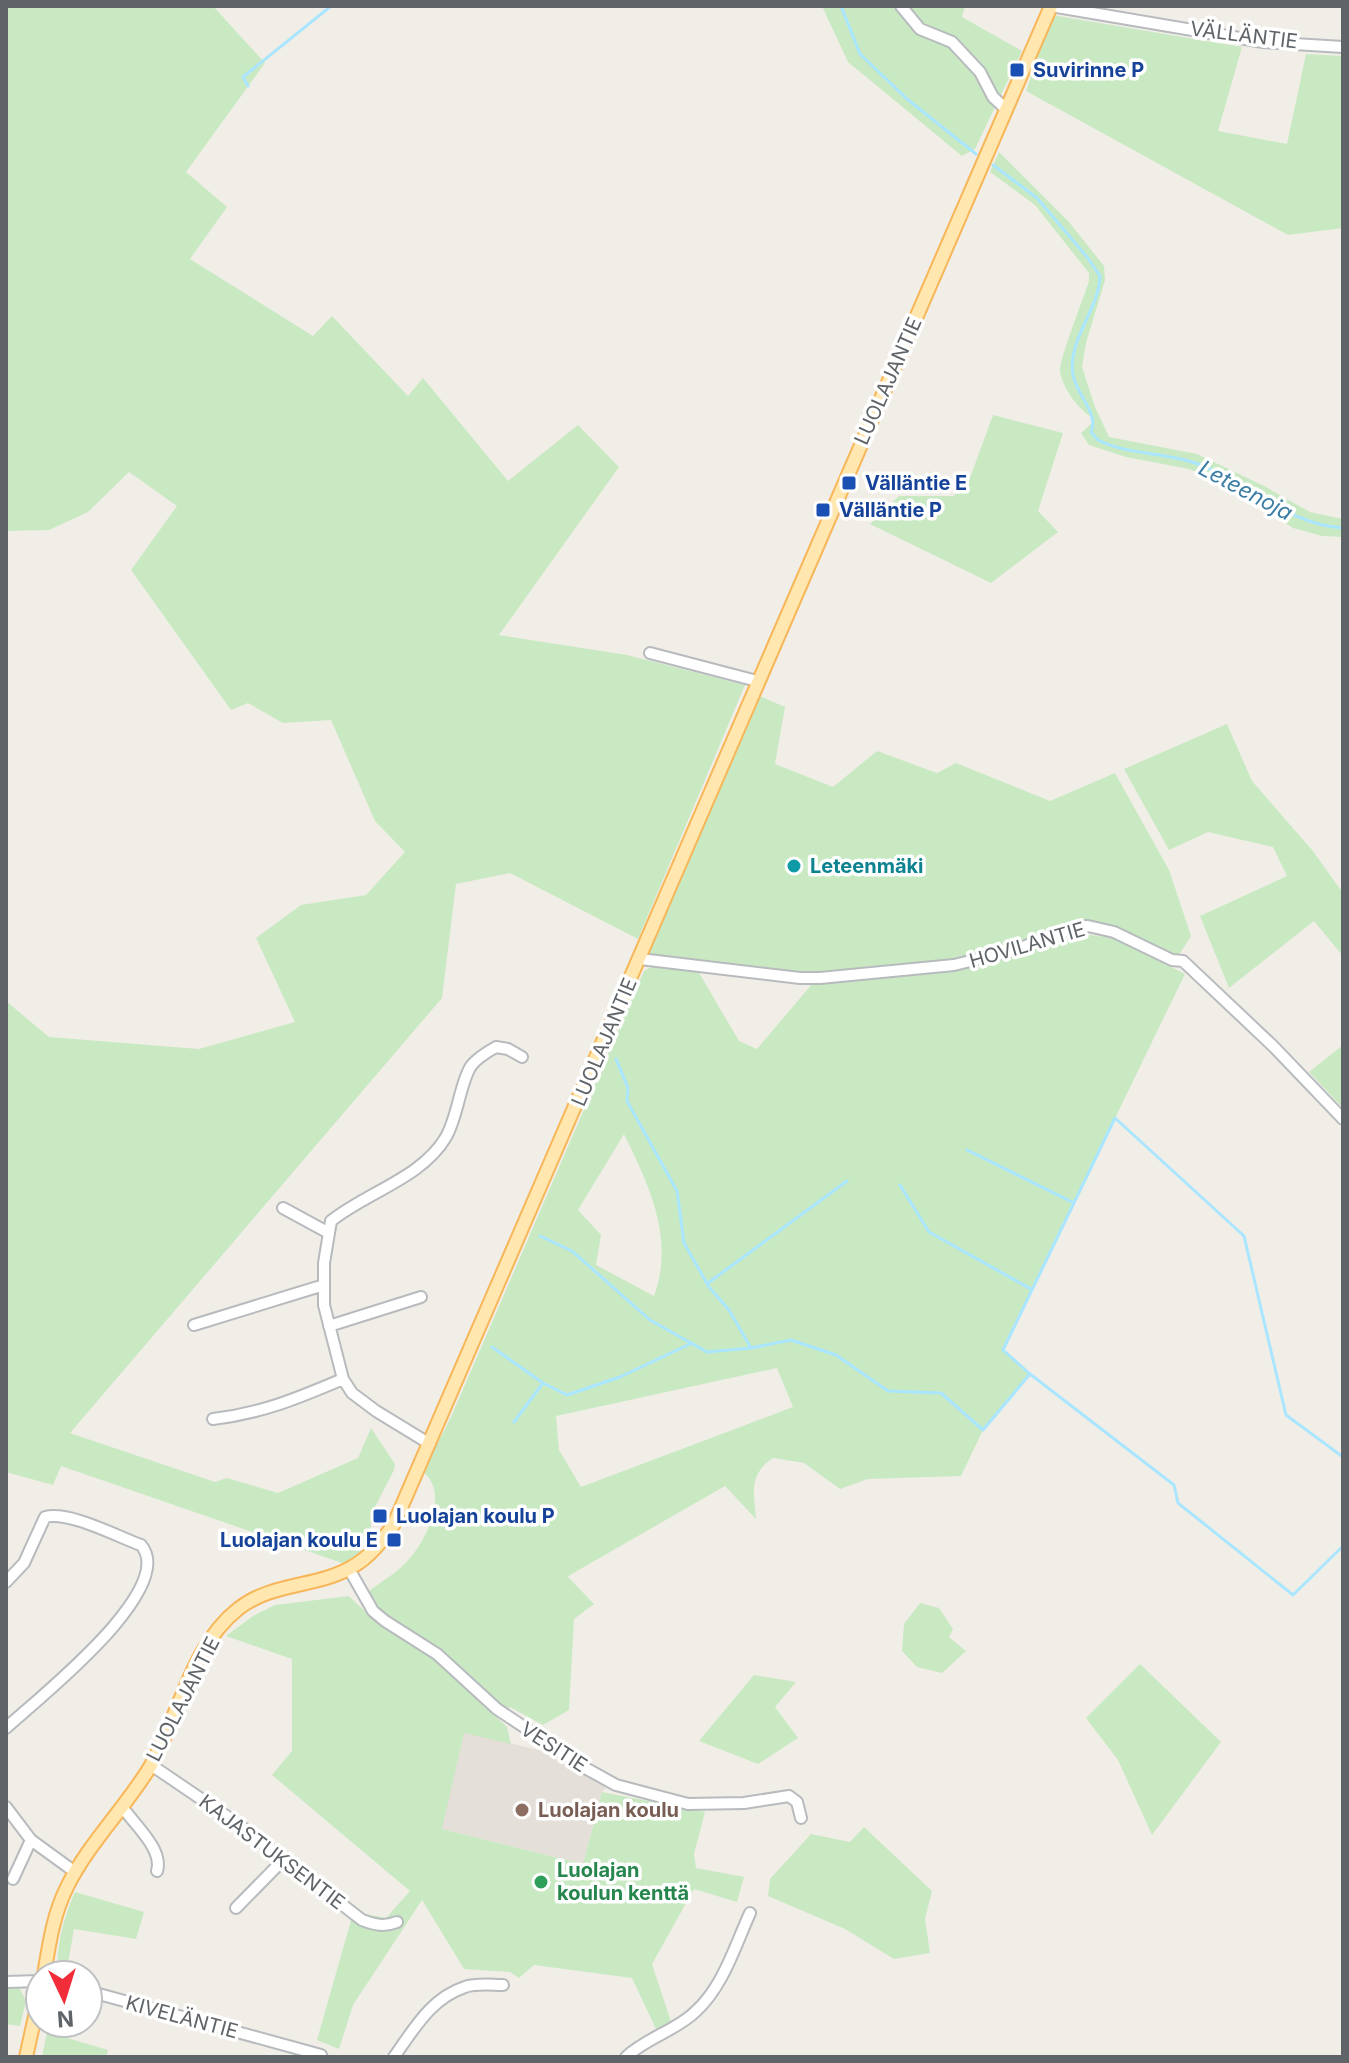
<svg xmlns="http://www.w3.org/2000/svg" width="1349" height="2063" font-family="Inter,sans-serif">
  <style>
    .education { fill: #e4dfd8 }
    .green { fill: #c9e9c3; fill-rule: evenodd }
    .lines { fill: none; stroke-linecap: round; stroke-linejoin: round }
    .stream { stroke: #aae6ff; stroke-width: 3 }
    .minor-casing { stroke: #b8bbbe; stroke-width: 14 }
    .major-casing { stroke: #f8b65a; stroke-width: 16 }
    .minor { stroke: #fff; stroke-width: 10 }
    .major { stroke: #ffe7af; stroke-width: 12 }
    .transit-dot { fill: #1a4fb4; stroke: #fff; stroke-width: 3 }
    .culture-dot { fill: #0f9aa8; stroke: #fff; stroke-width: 3 }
    .education-dot { fill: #8d6e63; stroke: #fff; stroke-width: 3 }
    .leisure-dot { fill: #2e9e5b; stroke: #fff; stroke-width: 3 }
    .labels { text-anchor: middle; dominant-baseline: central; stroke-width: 7; stroke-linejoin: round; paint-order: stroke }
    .street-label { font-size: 20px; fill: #5f6468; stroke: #fff }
    .transit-label { font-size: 20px; font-weight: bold; fill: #164399; stroke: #fff; text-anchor: start }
    .culture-label { font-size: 20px; font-weight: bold; fill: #0d838f; stroke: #fff; text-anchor: start }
    .education-label { font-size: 20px; font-weight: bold; fill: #785e54; stroke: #fff; text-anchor: start }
    .leisure-label { font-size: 20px; font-weight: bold; fill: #27864d; stroke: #fff; text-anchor: start }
    .water-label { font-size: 22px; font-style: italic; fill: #3b7da5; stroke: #fff }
  </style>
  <rect width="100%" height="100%" fill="#f1eee7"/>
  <path class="education" d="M464,1732L559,1755L606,1788L602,1792L583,1864L441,1829Z"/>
  <path class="green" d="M6,6H213L265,63L186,172L227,207L190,259L313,336L332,316L408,396L423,378L508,481L578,425L619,467L499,635L627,655L745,685L638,939L510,873L456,884L442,998L70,1433L215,1482L227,1478L278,1493L358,1458L371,1428L395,1464L394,1470L374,1509L367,1546L345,1564L61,1466L53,1485L6,1472V1001L49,1037L199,1049L295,1022L256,938L301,905L366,895L405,852L375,821L331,720L283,723L248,703L231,710L131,570L177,506L129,472L88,512L49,530L6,531Z
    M822,6H965L962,17L1022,51L975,149L962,156L848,62Z
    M1052,15L1242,47L1218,131L1287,144L1306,54L1343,56V228L1288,235L1026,91Z
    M999,152L1069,222L1104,266L1105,280L1086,343L1082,367L1095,407L1109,437L1197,454L1264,486L1310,512L1343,519V537L1322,536L1293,528L1226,485L1189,469L1126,457L1089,445L1081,433L1093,422L1091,417C1077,407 1063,389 1060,371C1059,360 1084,297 1089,281V273L1035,205L990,172Z
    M993,415L1063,433L1038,511L1058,532L991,583L870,524L899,496H953L967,486Z
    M755,694L785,707L775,764L833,787L877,751L937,773L956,763L1050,801L1115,773L1169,870L1191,936L1177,958L1105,923L1088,922L1013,948L953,962L797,975L648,955Z
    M1227,724L1252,781L1312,850L1343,893V956L1314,921L1229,988L1200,916L1287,876L1273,847L1208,832L1169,850L1124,769Z
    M1075,933L1114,938L1185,974L1003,1349L1030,1374L983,1430L961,1476L868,1479L840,1489L804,1463L773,1458C748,1475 754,1492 756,1519L725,1486L570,1575L568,1577L594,1604L574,1619L569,1710L543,1725L510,1707L504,1712L439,1648L389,1619L370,1602L369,1591C382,1581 400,1571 410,1558C428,1537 449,1492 423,1472L451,1417L644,971L653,966L698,971L739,1041L757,1049L812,984L954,971L1018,956ZM624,1134C649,1185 675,1239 654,1296L596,1265L601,1235L578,1210ZM777,1368L793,1407L581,1487L559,1450L556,1416Z
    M1343,1045V1108L1309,1072Z
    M349,1596L377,1623L432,1657L507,1727L511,1744L464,1733L442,1829L583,1864L602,1792L705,1812L694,1854L696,1868L744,1877L737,1902L694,1889L652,1964L671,2022L656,2029L632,1978L534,1965L519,1978L510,1972L464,1969L422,1900L353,2005L339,2049L317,2040L352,1917L356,1912L386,1918L410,1891L272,1775L292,1751V1659L226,1636L253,1616L275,1605Z
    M920,1603L939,1608L953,1629L949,1637L966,1651L942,1673L917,1667L902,1651L904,1624Z
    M1140,1664L1221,1742L1152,1835L1118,1760L1086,1718Z
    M754,1675L796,1682L775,1707L798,1738L758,1764L699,1741Z
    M864,1827L932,1891L925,1919L930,1953L894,1959L845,1929L768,1896L770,1879L811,1834L850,1842Z
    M75,1892L144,1912L136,1939L74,1929L66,1975H58C55,1949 64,1916 75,1892Z
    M6,1986L19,1987L26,2001L20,2026L6,2024Z
    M47,2032L108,2050L106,2057H42Z"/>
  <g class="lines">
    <path class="stream" d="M841,6L860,54L907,99L976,154
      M248,86L243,77L331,6
      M993,165L1037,198L1087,257L1100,276C1099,310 1067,340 1073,375C1077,396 1099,413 1091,432L1098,440C1127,455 1164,452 1195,463C1246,481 1287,525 1343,528
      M616,1059L628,1088L627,1101L677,1191L684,1243L709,1287L729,1310L751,1348L791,1340L836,1355L888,1391L941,1393L983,1430L1030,1374
      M967,1150L1074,1203
      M900,1185L929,1232L1031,1289
      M540,1236L572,1251L650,1320L707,1352L751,1348
      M708,1283L847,1181
      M492,1347L543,1383
      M514,1422L543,1383L567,1395L620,1377L692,1343
      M1343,1457L1286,1415L1244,1236L1115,1118L1003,1350L1030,1374L1174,1485L1178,1503L1293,1595L1343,1546"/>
    <defs>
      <path id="minor" d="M901,6L920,29L952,42L980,72L993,97L1006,109
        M1051,6L1263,42L1343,47
        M650,653L757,681
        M640,959L800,978H820L954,965L1015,950L1076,927L1088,926L1114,932L1172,960L1183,961L1273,1046L1343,1119
        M283,1208L329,1233
        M194,1325L324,1285
        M329,1326L421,1297
        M213,1419C263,1413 298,1398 343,1379
        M430,1444L376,1411L352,1393L343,1379L324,1305V1263L331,1221C367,1192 422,1178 446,1137C458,1116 460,1083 471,1066C477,1058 487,1052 496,1047L508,1049L522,1057
        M349,1569L373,1611L385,1621L437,1654L497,1709L587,1769L616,1785L688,1804L744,1803L789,1796L797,1802L801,1818
        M6,1582L24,1563L45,1517C70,1511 116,1536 141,1545C179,1589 36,1700 6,1728
        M150,1767L157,1769L238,1824L362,1920C375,1925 384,1927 397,1922
        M6,1807L31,1840L75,1872
        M121,1809L127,1813C139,1829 163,1851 157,1871
        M13,1879L31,1840
        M236,1908L285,1858
        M6,1982L40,1981
        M88,1991L321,2055
        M394,2057C414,2029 431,1998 465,1987C476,1983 491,1985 503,1985
        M626,2057C646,2038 675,2031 695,2012C723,1987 735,1946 750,1913"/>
      <path id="major" d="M44,1975C49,1945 53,1915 67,1887C88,1844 125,1808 150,1767C180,1715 190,1647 238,1609C272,1582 316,1588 352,1567C370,1557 382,1541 394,1524L1051,6
        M26,2057L40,1994"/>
    </defs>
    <use href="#minor" class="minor-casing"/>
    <use href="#major" class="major-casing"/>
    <use href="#minor" class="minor"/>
    <use href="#major" class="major"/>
  </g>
  <g class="transit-dot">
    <rect x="1009" y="62" width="16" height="16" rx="4"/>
    <rect x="841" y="475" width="16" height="16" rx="4"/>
    <rect x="815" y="502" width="16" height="16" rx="4"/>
    <rect x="372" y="1508" width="16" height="16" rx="4"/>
    <rect x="386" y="1532" width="16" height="16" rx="4"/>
  </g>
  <circle class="culture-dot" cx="794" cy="866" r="8"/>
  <circle class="education-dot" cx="522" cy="1810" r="8"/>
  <circle class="leisure-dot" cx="541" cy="1882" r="8"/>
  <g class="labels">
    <g class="street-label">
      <text transform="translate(1244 35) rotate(7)">VÄLLÄNTIE</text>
      <text transform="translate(888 381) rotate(-66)">LUOLAJANTIE</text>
      <text transform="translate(1027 945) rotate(-16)">HOVILANTIE</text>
      <text transform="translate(604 1042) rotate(-67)">LUOLAJANTIE</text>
      <text transform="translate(183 1699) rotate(-63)">LUOLAJANTIE</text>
      <text transform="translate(554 1747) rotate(33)">VESITIE</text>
      <text transform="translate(272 1852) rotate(37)">KAJASTUKSENTIE</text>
      <text transform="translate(182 2017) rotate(15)">KIVELÄNTIE</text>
    </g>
    <g class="transit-label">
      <text x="1033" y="70">Suvirinne P</text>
      <text x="865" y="483">Välläntie E</text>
      <text x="839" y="510">Välläntie P</text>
      <text x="396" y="1516">Luolajan koulu P</text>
      <text x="378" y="1540" text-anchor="end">Luolajan koulu E</text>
    </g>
    <g class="culture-label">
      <text x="810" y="866">Leteenmäki</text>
    </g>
    <g class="education-label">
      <text x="538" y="1810">Luolajan koulu</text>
    </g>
    <g class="leisure-label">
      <text x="557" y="1870">Luolajan<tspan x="557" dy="23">koulun kenttä</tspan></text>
    </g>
    <g class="water-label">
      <text transform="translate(1246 490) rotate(28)">Leteenoja</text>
    </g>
  </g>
  <rect width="1349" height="2063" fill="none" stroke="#5f6468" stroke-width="16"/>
  <g transform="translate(64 1999) rotate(176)"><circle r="38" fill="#ffffff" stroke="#bfc1c3" stroke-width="2"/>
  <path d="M0-6L14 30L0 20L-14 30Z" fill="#f12d3a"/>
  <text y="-12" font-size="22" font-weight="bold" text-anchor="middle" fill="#5f6468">N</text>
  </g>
</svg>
